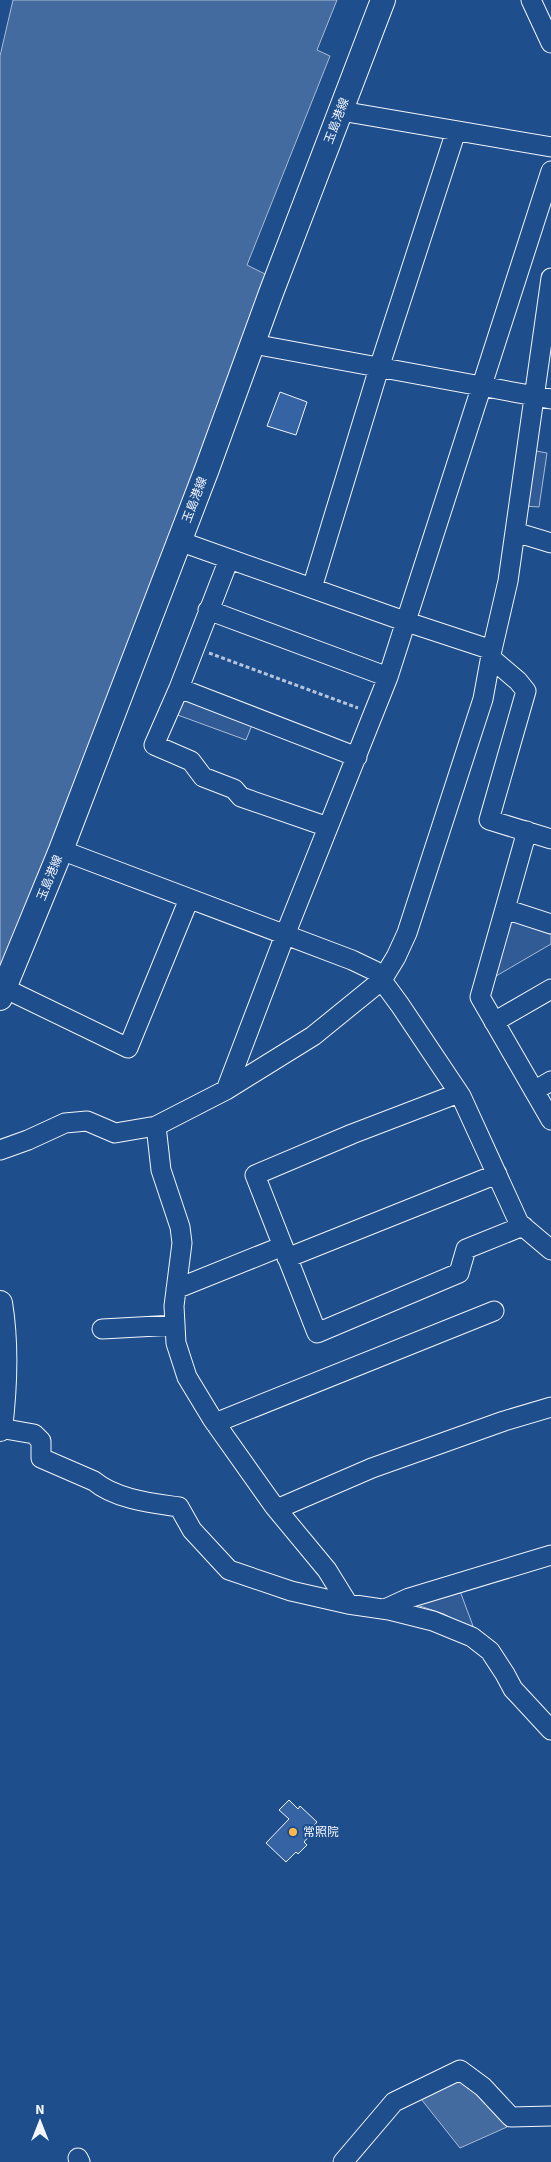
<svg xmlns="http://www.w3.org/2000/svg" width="551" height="2162" font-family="'Source Sans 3','Noto Sans JP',sans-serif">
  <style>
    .built { fill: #305b95; stroke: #a8bbd7 }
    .water { fill: #446ba0; stroke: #a8bbd7 }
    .building { fill: #3563a3; stroke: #f2f6ff }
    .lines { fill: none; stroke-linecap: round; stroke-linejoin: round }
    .minor-casing { stroke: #f2f6ff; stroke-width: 21 }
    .major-casing { stroke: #f2f6ff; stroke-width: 26 }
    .path { stroke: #b3c4dc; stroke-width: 3; stroke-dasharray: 4 2.5; stroke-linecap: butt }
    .minor { stroke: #1f4e8c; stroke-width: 19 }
    .major { stroke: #1f4e8c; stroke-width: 24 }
    .poi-dot { fill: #ffb74d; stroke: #1f4e8c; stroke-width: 2 }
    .labels { text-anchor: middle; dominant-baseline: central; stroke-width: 4; stroke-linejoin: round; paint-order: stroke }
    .street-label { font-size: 12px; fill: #f2f6ff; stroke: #1f4e8c }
    .poi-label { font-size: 12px; fill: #f2f6ff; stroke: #1f4e8c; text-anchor: start }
  </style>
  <rect width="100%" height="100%" fill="#1f4e8c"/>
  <path class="built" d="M531,450L547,453L539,507L524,506Z
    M181,698L252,725L246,740L175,714Z
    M515,918L551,928V944L491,979L507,921Z
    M460,1591L473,1626L467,1627L444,1614L414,1604Z"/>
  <path class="water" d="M13,0H337L317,50L330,56L247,265L267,275L179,511L0,977V56Z
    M462,2079L507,2127L460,2148L421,2099Z"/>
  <path class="building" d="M280,392L307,402L296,435L267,426Z
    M289,1800L298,1809L300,1806L317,1822L309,1831L311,1834L304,1842L307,1845L298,1854L296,1852L286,1862L266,1843L289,1819L279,1810Z"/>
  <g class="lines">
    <defs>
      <path id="minor" d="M531,0L551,43
        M341,111L551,147
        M253,344L551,399
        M515,532L551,543
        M179,541L407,622L492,650
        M229,559L179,688L357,757
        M312,588L379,368L456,131
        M208,610L388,677
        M491,658L518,681L526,691L489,820L551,839
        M179,688L154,745L191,761L203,777L234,789L241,797L328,827
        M527,831L480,997L551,1120
        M61,850L352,960L375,971L400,1005L461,1096L519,1223L551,1250
        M505,909L551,924
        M4,988L128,1048L189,899
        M494,1022L551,989
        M226,1090L285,935L388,677L551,171
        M534,1091L551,1081
        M459,1093L352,1134L255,1175L317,1333L459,1273L466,1249L523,1226
        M156,1126L161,1170L180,1227L182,1243L174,1306L176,1343L187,1377L213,1420L274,1506L327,1570L348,1604
        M0,1150L28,1140L65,1123L87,1121L115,1133L156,1126L226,1090L313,1036L382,980L396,957L407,933L483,699L492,650L508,581L551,278
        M287,1258L497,1174
        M176,1289L283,1246
        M102,1329L175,1325
        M215,1423L494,1311
        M0,1428L34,1434L41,1441V1458L94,1481C115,1499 152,1503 179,1507L192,1530L229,1570L291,1591L348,1604L389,1610L433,1621L472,1637L490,1651L505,1674L513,1689L551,1730
        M277,1509L372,1468L504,1421L551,1407
        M385,1609L409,1598L551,1555
        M78,2158L80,2162
        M343,2162L394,2102L460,2070L483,2087L511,2117L551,2116"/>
      <path id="major" d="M0,998L61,850L207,469L271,293L383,0
        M0,1303C7,1345 5,1387 0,1429"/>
    </defs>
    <use href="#minor" class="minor-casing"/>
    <use href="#major" class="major-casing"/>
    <path class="path" d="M209,653L358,708"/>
    <use href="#minor" class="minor"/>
    <use href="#major" class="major"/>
  </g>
  <circle class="poi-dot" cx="293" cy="1832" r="5"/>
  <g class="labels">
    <g class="street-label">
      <text transform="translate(337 121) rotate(-69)">玉島港線</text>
      <text transform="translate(195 500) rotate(-69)">玉島港線</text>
      <text transform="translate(50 878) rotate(-68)">玉島港線</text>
    </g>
    <g class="poi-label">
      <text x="303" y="1832">常照院</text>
    </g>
  </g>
  <g transform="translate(40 2122)" stroke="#1f4e8c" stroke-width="4" paint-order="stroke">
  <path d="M0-4L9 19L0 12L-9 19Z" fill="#f2f6ff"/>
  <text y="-8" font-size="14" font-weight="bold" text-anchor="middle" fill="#f2f6ff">N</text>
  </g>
</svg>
